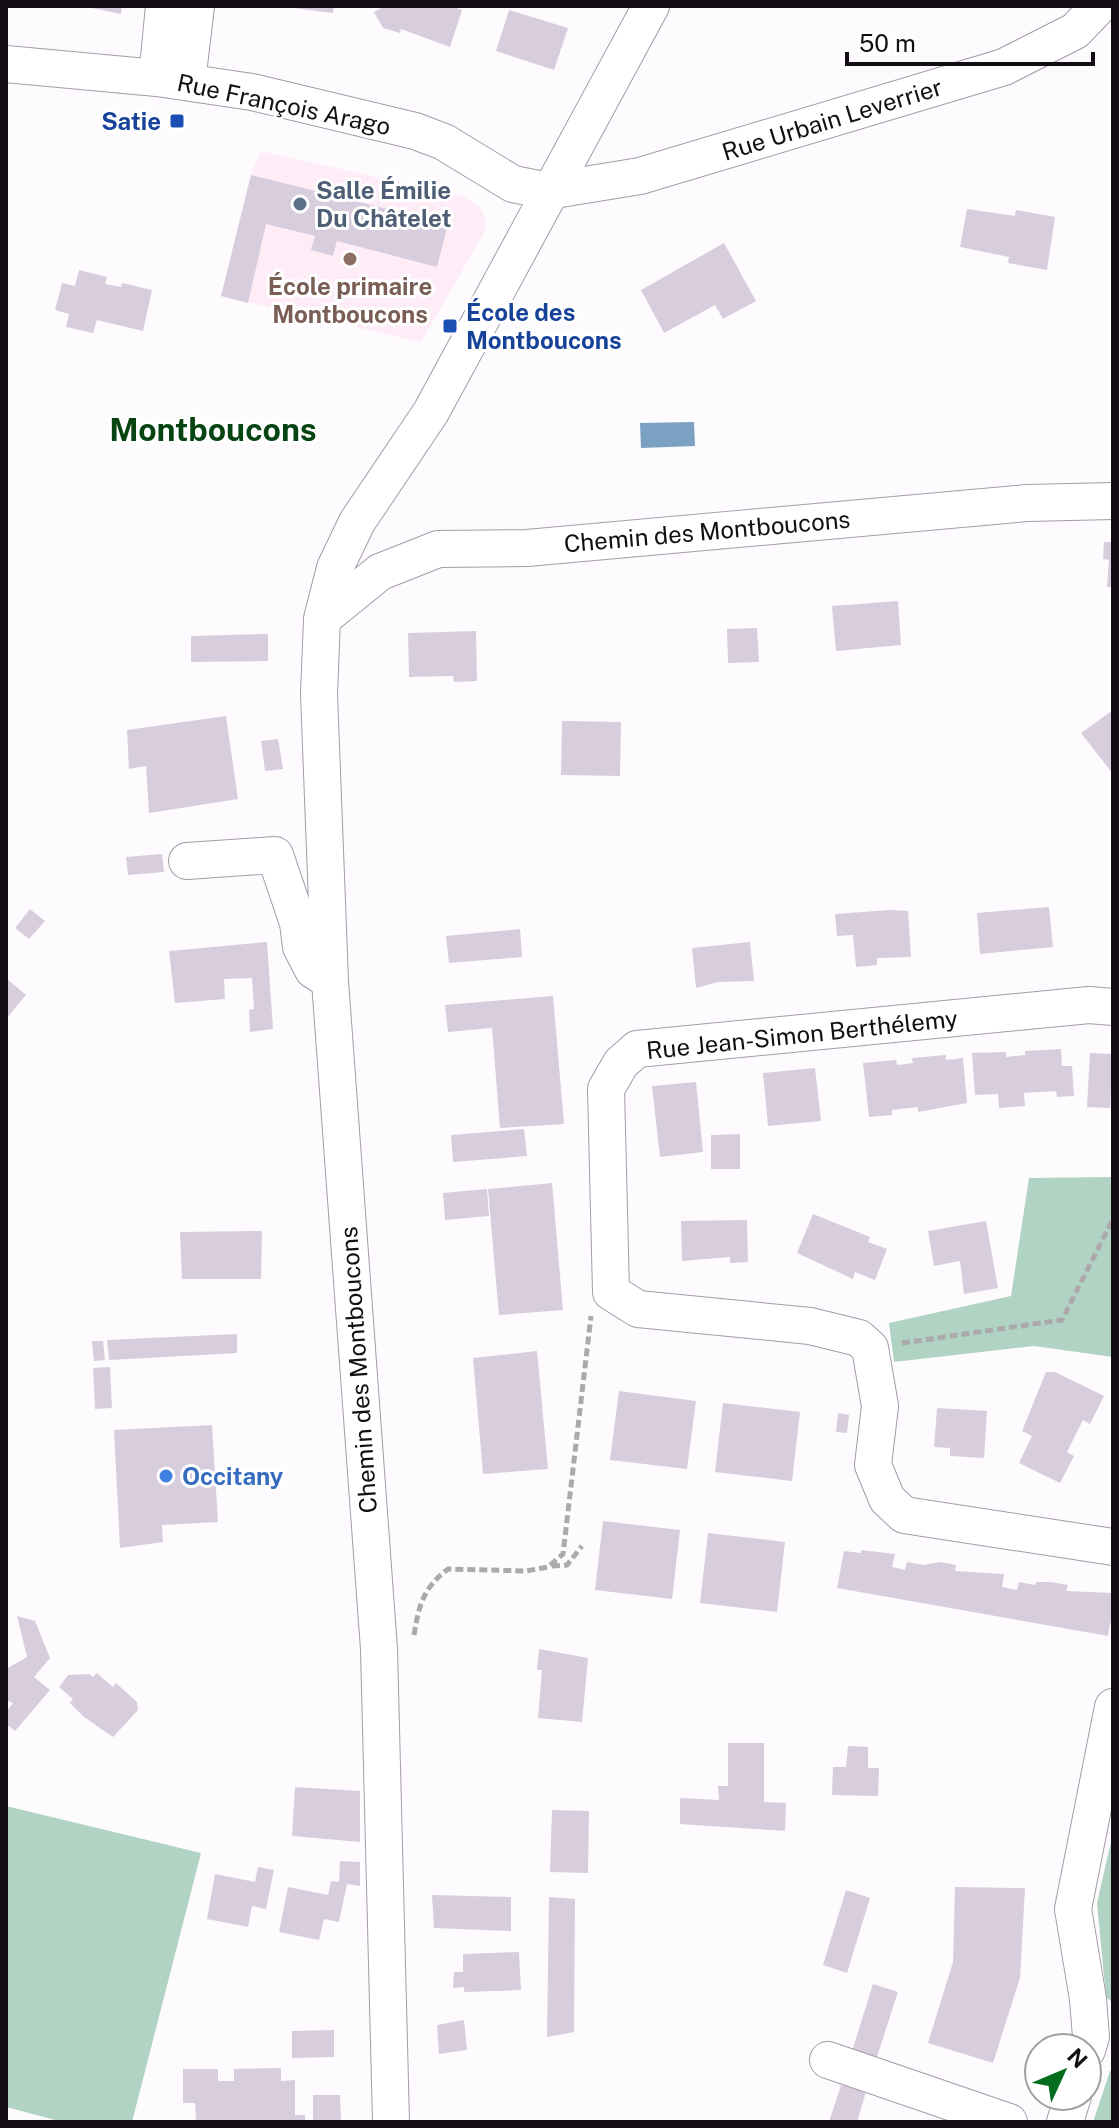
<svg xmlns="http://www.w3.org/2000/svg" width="1119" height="2128" font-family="'Public Sans',sans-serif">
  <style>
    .education { fill: #feecf7 }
    .green { fill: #b0d3c3 }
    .water { fill: #7aa0c2 }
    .building { fill: #d8cddd }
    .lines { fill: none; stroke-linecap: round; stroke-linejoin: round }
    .minor-casing { stroke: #a59aaa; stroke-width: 38 }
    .path { stroke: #aca9ad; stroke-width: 5; stroke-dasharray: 8 4; stroke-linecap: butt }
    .minor { stroke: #fff; stroke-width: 36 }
    .transit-dot { fill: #1a4fb4; stroke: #fff; stroke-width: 3 }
    .service-dot { fill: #5c6f8a; stroke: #fff; stroke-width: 3 }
    .education-dot { fill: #8d6e63; stroke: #fff; stroke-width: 3 }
    .shop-dot { fill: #3f7fe0; stroke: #fff; stroke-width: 3 }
    .labels { text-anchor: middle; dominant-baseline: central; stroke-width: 6; stroke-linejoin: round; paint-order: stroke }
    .street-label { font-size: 24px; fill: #120e13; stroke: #fff }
    .transit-label { font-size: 24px; font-weight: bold; fill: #164399; stroke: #fff; text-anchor: end }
    .service-label { font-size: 24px; font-weight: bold; fill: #4e5e75; stroke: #fff; text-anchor: start }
    .education-label { font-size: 24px; font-weight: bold; fill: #785e54; stroke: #fff }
    .shop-label { font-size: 24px; font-weight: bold; fill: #366cbe; stroke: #fff; text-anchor: start }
    .district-label { font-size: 32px; font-weight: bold; fill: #064412; stroke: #fff }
  </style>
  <rect width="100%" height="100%" fill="#fdfbfe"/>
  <path class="education" d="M260,151L462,196L478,206L486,218L484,233L421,342L221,296L251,175Z"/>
  <path class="green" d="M1113,1177V1357L1034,1346L894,1362L889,1323L1011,1296L1029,1178Z
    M6,1806L201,1853L132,2122H63L6,2107Z
    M1113,1833V2003L1106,1997L1097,1903Z
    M1113,2070V2122H1093L1110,2071Z"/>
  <path class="water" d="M694,422L695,446L641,448L640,423Z"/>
  <path class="building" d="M82,6H122L121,14Z
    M278,6H334L333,13Z
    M385,6H450L462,10L450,47L401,29L400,33L383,28L374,12Z
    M509,10L568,28L554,70L496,51Z
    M251,175L448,224L437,267L337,241L333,256L311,250L315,236L266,224L248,303L221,296Z
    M967,209L1015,216L1016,210L1055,217L1047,270L1008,263L1009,257L960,247Z
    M724,243L756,301L723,319L715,305L664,333L641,290Z
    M79,270L107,277L105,284L121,287L122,283L152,290L143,331L97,320L93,333L66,327L69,314L55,310L62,283L75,286Z
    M1104,542H1113V587H1107L1109,560L1103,559Z
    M898,601L901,645L836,651L832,606Z
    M757,628L759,662L728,663L727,629Z
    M476,631L477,681L454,682L453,676L409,677L408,633Z
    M268,634V661L191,662V636Z
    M1113,710V774L1081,733Z
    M226,716L238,799L149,813L146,766L129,769L127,730Z
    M562,721L621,722L620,776L561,775Z
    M278,739L283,769L265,771L261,741Z
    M162,854L164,872L128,875L126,857Z
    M1049,907L1053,947L980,954L977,913Z
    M30,909L45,921L29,939L15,928Z
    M890,910L908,911L911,957L877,958V965L856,967L853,935L837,936L835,914Z
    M520,929L522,957L449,963L446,936Z
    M267,942L273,1029L250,1032L249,1010L254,1009L252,978L224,979L225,999L175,1003L169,951Z
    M750,942L754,981L718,982L696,988L692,948Z
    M6,978L26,995L6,1019Z
    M553,996L564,1124L500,1128L492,1028L448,1032L445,1005Z
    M1061,1049L1062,1066H1072L1074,1096L1057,1097L1056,1091L1024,1093L1025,1106L999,1108L998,1094L975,1095L972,1053L1006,1052V1057L1025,1055V1051Z
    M1090,1053L1113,1054L1110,1108L1087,1107Z
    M946,1055V1060L963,1058L967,1103L918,1112V1107L892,1110V1115L869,1117L863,1063L896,1060L897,1065L913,1063L912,1058Z
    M815,1068L821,1121L768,1126L763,1073Z
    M696,1082L703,1152L660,1157L652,1086Z
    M524,1129L527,1156L453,1162L451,1135Z
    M740,1134V1169H711V1135Z
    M552,1183L563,1310L499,1315L488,1189Z
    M487,1189L489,1216L445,1220L443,1193Z
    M813,1214L870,1237L868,1242L887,1249L875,1280L855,1272L853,1279L797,1253Z
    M747,1220L748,1262L730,1263V1257L682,1261L681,1221Z
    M986,1221L998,1288L964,1294L960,1261L934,1266L928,1231Z
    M262,1231L261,1279H182L180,1232Z
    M237,1334V1353L109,1360L107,1340Z
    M92,1341H103L105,1360L94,1361Z
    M537,1351L548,1469L483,1474L473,1358Z
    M110,1367L112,1408L95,1409L93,1368Z
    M1046,1372H1055L1104,1396L1090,1424L1083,1420L1067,1452L1074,1456L1060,1483L1019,1463L1032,1436L1022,1431Z
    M619,1391L696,1401L687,1469L610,1460Z
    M723,1403L800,1412L792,1481L715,1472Z
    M937,1408L987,1411L984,1458L950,1456V1448L934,1447Z
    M838,1413L849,1415L847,1433L836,1432Z
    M212,1425L218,1522L162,1525L163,1542L120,1548L114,1430Z
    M603,1521L680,1530L672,1599L595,1590Z
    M708,1533L785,1542L777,1612L700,1603Z
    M861,1550L895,1554L892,1567L905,1570L907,1562L924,1565L940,1562L956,1565L955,1571L1004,1574L1002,1587L1017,1590L1019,1582L1035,1585L1036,1582H1051L1068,1585L1066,1591L1113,1593V1624L1110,1623L1108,1636L837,1588L844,1551L861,1553Z
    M17,1616L35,1621L50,1658L34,1677L50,1690L15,1731L6,1724V1712L13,1703L6,1700V1669L27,1657Z
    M539,1649L588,1658L582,1722L538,1718L542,1670H537Z
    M97,1673L113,1687L116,1683L137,1702L138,1710L113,1737L84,1717L70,1703L73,1699L59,1687L68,1675L89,1674L93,1677Z
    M728,1743H764V1802L786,1803L785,1831L680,1824V1798L719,1800L718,1786H728Z
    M848,1746L868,1747V1768H879L878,1796L832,1795L833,1767H846Z
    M295,1787L360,1791V1842L292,1836Z
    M552,1810L589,1811L588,1873L550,1872Z
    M340,1861L360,1862V1886L347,1884L339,1922L324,1919L319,1940L279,1932L288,1887L328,1895L331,1881L339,1882Z
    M258,1867L274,1870L266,1909L252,1906L248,1927L207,1919L215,1874L255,1882Z
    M955,1887L1025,1888L1020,1978L993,2063L928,2043L953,1962Z
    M846,1890L870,1898L847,1973L823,1965Z
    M432,1895L511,1897V1931L434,1928Z
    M549,1897L575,1899L574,2032L547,2037Z
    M519,1952L521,1990L464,1992V1987L453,1988L454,1972H463V1954Z
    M873,1984L898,1992L873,2069L849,2061Z
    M464,2020L467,2050L439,2054L437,2025Z
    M334,2030V2057L292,2058V2031Z
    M281,2068V2081L295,2080V2115H305V2122H196L195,2103H183V2069H218V2081H234V2069Z
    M841,2085L866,2092L857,2122H829Z
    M313,2095H340L341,2122H313Z"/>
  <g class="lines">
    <defs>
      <path id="minor" d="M6,64L157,78L252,92L415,131L444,142L513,184L548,191L640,176L1004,67L1075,31L1099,6
        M157,78L164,6
        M187,82L196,6
        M322,619L380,572L438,549L527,548L1027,503L1113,501
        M187,861L275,855L298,923L301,947L313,970L330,981
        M1113,1007L1089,1005L637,1049L621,1063L606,1089L611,1292L638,1309L810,1326L859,1338L870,1348L880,1406L873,1465L887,1499L904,1515L1113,1547
        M1087,2050L1091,2037L1088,1999L1073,1909L1113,1707
        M828,2060L1009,2122
        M391,2122L379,1649L330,981L319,694L322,619L335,568L357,522L431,412L651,6
        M1065,2122L1073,2096"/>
    </defs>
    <use href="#minor" class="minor-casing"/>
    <path class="path" d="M902,1343L1062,1320L1113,1219
      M552,1566L567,1565L582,1546
      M414,1635C419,1605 423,1588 448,1569L526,1571L548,1567L563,1554L591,1316"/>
    <use href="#minor" class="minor"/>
  </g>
  <g class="transit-dot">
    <rect x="169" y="113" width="16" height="16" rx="4"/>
    <rect x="442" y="318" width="16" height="16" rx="4"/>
  </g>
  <circle class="service-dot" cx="300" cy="204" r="8"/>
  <circle class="education-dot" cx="350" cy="259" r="8"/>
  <circle class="shop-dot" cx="166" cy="1476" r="8"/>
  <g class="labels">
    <g class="street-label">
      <text transform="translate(284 104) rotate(12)">Rue François Arago</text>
      <text transform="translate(832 119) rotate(-17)">Rue Urbain Leverrier</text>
      <text transform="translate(707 531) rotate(-5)">Chemin des Montboucons</text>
      <text transform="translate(802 1034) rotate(-6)">Rue Jean-Simon Berthélemy</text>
      <text transform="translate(358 1370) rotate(-94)">Chemin des Montboucons</text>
    </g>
    <g class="transit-label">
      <text x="161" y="121">Satie</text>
      <text x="466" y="312" text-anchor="start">École des<tspan x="466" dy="28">Montboucons</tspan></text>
    </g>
    <g class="service-label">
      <text x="316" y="190">Salle Émilie<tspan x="316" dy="28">Du Châtelet</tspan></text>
    </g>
    <g class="education-label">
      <text x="350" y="286">École primaire<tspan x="350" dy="28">Montboucons</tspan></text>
    </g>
    <g class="shop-label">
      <text x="182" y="1476">Occitany</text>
    </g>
    <g class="district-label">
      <text x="213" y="429">Montboucons</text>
    </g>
  </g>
  <rect width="1119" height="2128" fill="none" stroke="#120e13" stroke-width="16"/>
  <g transform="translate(1063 2072) rotate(46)"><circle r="38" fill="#ffffff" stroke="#a09fa1" stroke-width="2"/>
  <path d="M0-6L14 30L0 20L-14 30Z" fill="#016d1d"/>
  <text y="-12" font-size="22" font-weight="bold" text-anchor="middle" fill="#120e13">N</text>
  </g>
  <path d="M847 52v12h246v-12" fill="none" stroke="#120e13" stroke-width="4"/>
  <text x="859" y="52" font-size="24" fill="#120e13" stroke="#ffffff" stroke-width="6" paint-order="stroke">50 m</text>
</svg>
